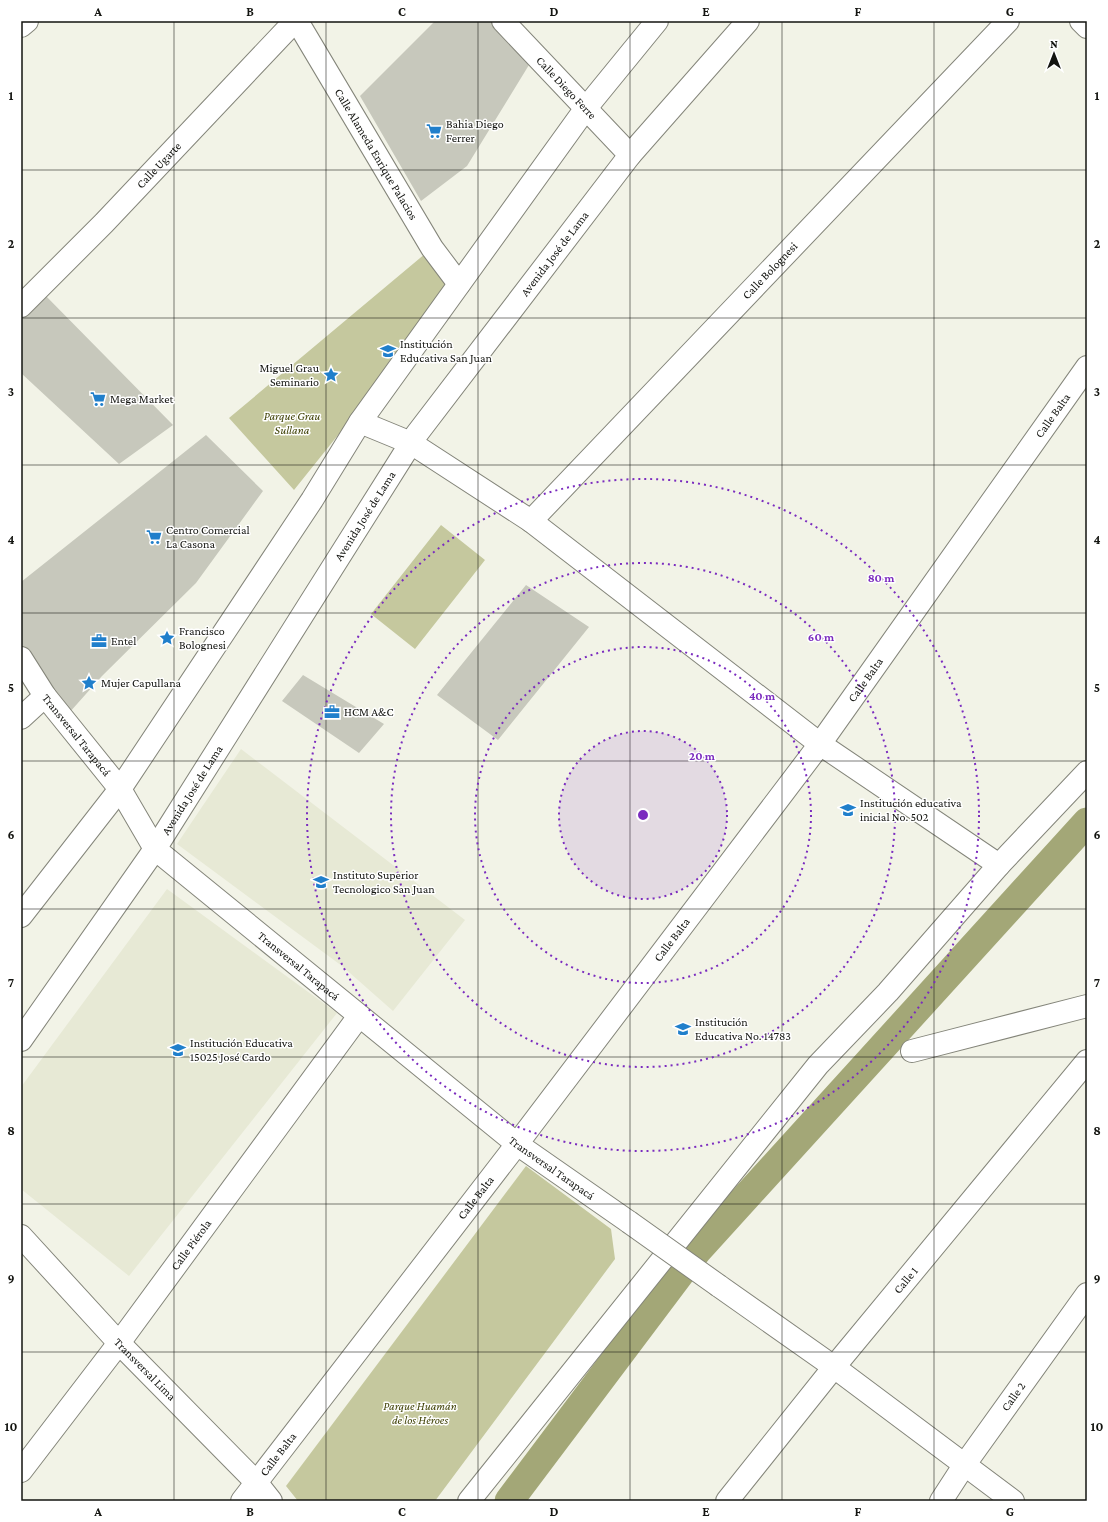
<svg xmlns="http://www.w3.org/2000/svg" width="1108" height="1522" font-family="'Crimson Pro',serif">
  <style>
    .built { fill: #e7e9d5 }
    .green { fill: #c5c89e }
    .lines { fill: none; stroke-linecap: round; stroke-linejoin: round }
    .canal { stroke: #a3a777; stroke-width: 29 }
    .building { fill: #c7c8bc }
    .street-casing { stroke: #84857a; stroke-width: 24 }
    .secondary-casing { stroke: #84857a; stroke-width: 24 }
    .street { stroke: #fff; stroke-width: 22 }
    .secondary { stroke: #fff; stroke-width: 22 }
    .street-bridge-casing { stroke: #84857a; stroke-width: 24; stroke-linecap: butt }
    .street-bridge { stroke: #fff; stroke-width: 22 }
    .grid { fill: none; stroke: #131410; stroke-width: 1; stroke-opacity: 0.55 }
    .ring { fill: none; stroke: #7b2cbf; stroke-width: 2; stroke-dasharray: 2 4 }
    .labels { text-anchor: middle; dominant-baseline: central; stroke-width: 3; stroke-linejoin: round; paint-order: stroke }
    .street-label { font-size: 12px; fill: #131410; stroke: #fff }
    .poi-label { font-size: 12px; fill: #131410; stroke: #fff; text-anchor: start }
    .park-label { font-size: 12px; font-style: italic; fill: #3f4105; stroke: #fff }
    .centre { fill: #7b2cbf; stroke: #fff; stroke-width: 2 }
    .ring-label { font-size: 12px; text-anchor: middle; font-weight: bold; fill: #7b2cbf; stroke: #fff; stroke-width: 3; stroke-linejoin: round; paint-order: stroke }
    .neatline { fill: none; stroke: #131410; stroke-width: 1.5 }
    .grid-label { font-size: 13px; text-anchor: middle; font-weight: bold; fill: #131410 }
  </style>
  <rect width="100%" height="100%" fill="#f2f3e7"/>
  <path class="built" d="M241,749L465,920L393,1011L342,966L177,844Z
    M167,889L337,1013L129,1276L21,1189V1087Z"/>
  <path class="green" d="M432,248L459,284L294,490L229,418Z
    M441,525L485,560L415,649L371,614Z
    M526,1166L611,1229L615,1259L435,1501H298L286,1486Z"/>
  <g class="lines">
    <path class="canal" d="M509,1501L697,1251L1087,822"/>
  </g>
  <path class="building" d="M435,21H495L532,60L467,166L421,201L360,96Z
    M42,292L173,425L119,464L21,373V314Z
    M206,435L263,491L196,583L102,676L69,713L21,644V582Z
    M526,585L589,627L498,740L437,695Z
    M303,675L384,724L359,753L282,701Z"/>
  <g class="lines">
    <defs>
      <g id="street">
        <path id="s1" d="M297,21L432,248L459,284"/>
        <path id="s2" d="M503,21L630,155"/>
        <path d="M1081,21L1087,27"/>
        <path d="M21,26L27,21"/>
        <path id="s3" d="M21,306L104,223L295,21"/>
        <path d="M360,422L411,443L531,521L820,744L999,865"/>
        <path id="s4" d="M531,521L1008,21"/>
        <path id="s5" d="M21,658L45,696L120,789L155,849L517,1144L629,1222"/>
        <path d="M21,718L45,696"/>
        <path d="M912,1051L1087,1006"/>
        <path id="s6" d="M21,1236L119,1343L256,1482L271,1501"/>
        <path d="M719,1286L834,1367L1013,1501"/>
        <path id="s7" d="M21,1471L119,1343L359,1016"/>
        <path id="s8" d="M242,1501L517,1144L820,744L1087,367"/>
        <path d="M469,1501L818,1065L888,992L999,865L1087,772"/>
        <path id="s9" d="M727,1501L834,1367L1087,1061"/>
        <path id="s10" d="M941,1501L965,1464L1087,1294"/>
      </g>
      <g id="secondary">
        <path d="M21,916L120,789L312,500L360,422L586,108L657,21"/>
        <path id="s11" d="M21,1040L155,849L416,435L630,155L748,21"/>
      </g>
    </defs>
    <use href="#street" class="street-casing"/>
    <use href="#secondary" class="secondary-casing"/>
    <use href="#street" class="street"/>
    <use href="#secondary" class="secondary"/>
    <defs>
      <path id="street-bridge" d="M629,1222L719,1286"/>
    </defs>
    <use href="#street-bridge" class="street-bridge-casing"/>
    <use href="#street-bridge" class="street-bridge"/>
  </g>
  <path class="grid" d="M174,21V1501M326,21V1501M478,21V1501M630,21V1501M782,21V1501M934,21V1501M21,170H1087M21,318H1087M21,465H1087M21,613H1087M21,761H1087M21,909H1087M21,1057H1087M21,1204H1087M21,1352H1087"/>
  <circle cx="643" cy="815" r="84" fill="#7b2cbf" fill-opacity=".12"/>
  <g class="ring">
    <circle cx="643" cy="815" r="84"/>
    <circle cx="643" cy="815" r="168"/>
    <circle cx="643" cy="815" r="252"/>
    <circle cx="643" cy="815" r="336"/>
  </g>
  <defs>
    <symbol id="supermarket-bare" viewBox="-9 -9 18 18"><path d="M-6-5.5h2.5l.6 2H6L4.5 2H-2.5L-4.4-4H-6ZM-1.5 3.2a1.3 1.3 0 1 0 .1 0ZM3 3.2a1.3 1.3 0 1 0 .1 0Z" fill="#207fcb" stroke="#fff" stroke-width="2.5" paint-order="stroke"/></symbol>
    <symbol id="school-bare" viewBox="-9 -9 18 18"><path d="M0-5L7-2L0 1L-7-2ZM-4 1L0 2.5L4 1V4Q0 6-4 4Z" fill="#207fcb" stroke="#fff" stroke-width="2.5" paint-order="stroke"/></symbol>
    <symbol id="sight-bare" viewBox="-9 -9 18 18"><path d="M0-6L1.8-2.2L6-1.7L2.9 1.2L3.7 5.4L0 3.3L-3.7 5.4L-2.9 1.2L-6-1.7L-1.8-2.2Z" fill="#207fcb" stroke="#fff" stroke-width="2.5" paint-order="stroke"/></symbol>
    <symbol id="office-bare" viewBox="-9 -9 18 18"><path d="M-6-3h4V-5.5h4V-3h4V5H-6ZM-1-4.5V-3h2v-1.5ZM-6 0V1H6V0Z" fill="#207fcb" stroke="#fff" stroke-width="2.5" paint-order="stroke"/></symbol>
    <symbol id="university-bare" viewBox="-9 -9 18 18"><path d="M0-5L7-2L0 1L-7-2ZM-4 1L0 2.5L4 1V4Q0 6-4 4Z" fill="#207fcb" stroke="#fff" stroke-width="2.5" paint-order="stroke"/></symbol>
  </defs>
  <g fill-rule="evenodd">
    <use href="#supermarket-bare" x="423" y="120" width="22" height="22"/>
    <use href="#school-bare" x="377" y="340" width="22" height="22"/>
    <use href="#sight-bare" x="320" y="364" width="22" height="22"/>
    <use href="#supermarket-bare" x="87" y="388" width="22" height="22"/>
    <use href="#supermarket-bare" x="143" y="526" width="22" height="22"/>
    <use href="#sight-bare" x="156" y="627" width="22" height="22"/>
    <use href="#office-bare" x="88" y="630" width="22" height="22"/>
    <use href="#sight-bare" x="78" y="672" width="22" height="22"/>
    <use href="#office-bare" x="321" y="701" width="22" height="22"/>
    <use href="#school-bare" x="837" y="799" width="22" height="22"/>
    <use href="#university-bare" x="310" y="871" width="22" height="22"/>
    <use href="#school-bare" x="672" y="1018" width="22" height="22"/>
    <use href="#school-bare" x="167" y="1039" width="22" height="22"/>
  </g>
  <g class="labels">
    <g class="street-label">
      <text stroke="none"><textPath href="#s2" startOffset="92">Calle Diego Ferre</textPath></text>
      <text stroke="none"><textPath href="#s1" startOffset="155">Calle Alameda Enrique Palacios</textPath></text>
      <text stroke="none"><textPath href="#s3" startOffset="197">Calle Ugarte</textPath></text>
      <text stroke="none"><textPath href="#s11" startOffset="951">Avenida José de Lama</textPath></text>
      <text stroke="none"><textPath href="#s4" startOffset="346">Calle Bolognesi</textPath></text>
      <text stroke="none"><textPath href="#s8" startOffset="1355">Calle Balta</textPath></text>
      <text stroke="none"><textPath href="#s11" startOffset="627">Avenida José de Lama</textPath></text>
      <text stroke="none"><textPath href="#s8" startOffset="1031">Calle Balta</textPath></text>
      <text stroke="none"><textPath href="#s5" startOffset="95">Transversal Tarapacá</textPath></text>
      <text stroke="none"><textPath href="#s11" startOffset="303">Avenida José de Lama</textPath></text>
      <text stroke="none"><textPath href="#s8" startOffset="707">Calle Balta</textPath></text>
      <text stroke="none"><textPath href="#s5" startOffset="419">Transversal Tarapacá</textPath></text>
      <text stroke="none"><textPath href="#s5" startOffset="743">Transversal Tarapacá</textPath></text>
      <text stroke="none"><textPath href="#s8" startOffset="383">Calle Balta</textPath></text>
      <text stroke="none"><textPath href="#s7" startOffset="283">Calle Piérola</textPath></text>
      <text stroke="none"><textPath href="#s9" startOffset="284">Calle 1</textPath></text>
      <text stroke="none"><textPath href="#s6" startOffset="182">Transversal Lima</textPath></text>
      <text stroke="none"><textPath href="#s10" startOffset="127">Calle 2</textPath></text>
      <text stroke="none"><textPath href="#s8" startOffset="59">Calle Balta</textPath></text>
    </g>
    <g class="poi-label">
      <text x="446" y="124">Bahia Diego<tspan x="446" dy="14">Ferrer</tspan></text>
      <text x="400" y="344">Institución<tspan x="400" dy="14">Educativa San Juan</tspan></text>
      <text x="319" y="368" text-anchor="end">Miguel Grau<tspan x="319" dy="14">Seminario</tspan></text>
      <text x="110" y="399">Mega Market</text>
      <text x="166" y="530">Centro Comercial<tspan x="166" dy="14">La Casona</tspan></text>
      <text x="179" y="631">Francisco<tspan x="179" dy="14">Bolognesi</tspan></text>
      <text x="111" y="641">Entel</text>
      <text x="101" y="683">Mujer Capullana</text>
      <text x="344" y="712">HCM A&amp;C</text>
      <text x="860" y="803">Institución educativa<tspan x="860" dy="14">inicial No. 502</tspan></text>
      <text x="333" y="875">Instituto Superior<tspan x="333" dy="14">Tecnologico San Juan</tspan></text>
      <text x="695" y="1022">Institución<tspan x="695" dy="14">Educativa No. 14783</tspan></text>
      <text x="190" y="1043">Institución Educativa<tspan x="190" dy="14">15025 José Cardo</tspan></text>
    </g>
    <g class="park-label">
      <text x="292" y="416">Parque Grau<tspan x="292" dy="14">Sullana</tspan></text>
      <text x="420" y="1406">Parque Huamán<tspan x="420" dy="14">de los Héroes</tspan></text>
    </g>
  </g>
  <circle cx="643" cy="815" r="6" class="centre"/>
  <g class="ring-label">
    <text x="881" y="582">80 m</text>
    <text x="821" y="641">60 m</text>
    <text x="762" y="700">40 m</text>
    <text x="702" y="760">20 m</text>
  </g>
  <rect width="1108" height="1522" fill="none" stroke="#ffffff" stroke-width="44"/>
  <g transform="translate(1054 54)" stroke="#ffffff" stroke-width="3" paint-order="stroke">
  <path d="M0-3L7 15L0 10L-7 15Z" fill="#131410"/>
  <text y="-6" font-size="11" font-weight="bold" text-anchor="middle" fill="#131410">N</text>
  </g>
  <rect x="22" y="22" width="1064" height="1478" class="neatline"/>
  <g class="grid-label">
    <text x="98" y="16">A</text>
    <text x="250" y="16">B</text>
    <text x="402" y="16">C</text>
    <text x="554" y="16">D</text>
    <text x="706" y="16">E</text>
    <text x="858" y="16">F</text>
    <text x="1010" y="16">G</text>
    <text x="11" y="100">1</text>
    <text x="1097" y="100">1</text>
    <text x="11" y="248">2</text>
    <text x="1097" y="248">2</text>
    <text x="11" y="396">3</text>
    <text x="1097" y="396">3</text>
    <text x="11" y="544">4</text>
    <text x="1097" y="544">4</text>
    <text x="11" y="692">5</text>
    <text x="1097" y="692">5</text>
    <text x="11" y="839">6</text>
    <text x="1097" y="839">6</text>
    <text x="11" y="987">7</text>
    <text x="1097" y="987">7</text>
    <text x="11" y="1135">8</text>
    <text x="1097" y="1135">8</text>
    <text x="11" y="1283">9</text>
    <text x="1097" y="1283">9</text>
    <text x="11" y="1431">10</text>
    <text x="1097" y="1431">10</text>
    <text x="98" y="1516">A</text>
    <text x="250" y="1516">B</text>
    <text x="402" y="1516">C</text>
    <text x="554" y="1516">D</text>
    <text x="706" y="1516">E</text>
    <text x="858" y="1516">F</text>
    <text x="1010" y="1516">G</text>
  </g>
</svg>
